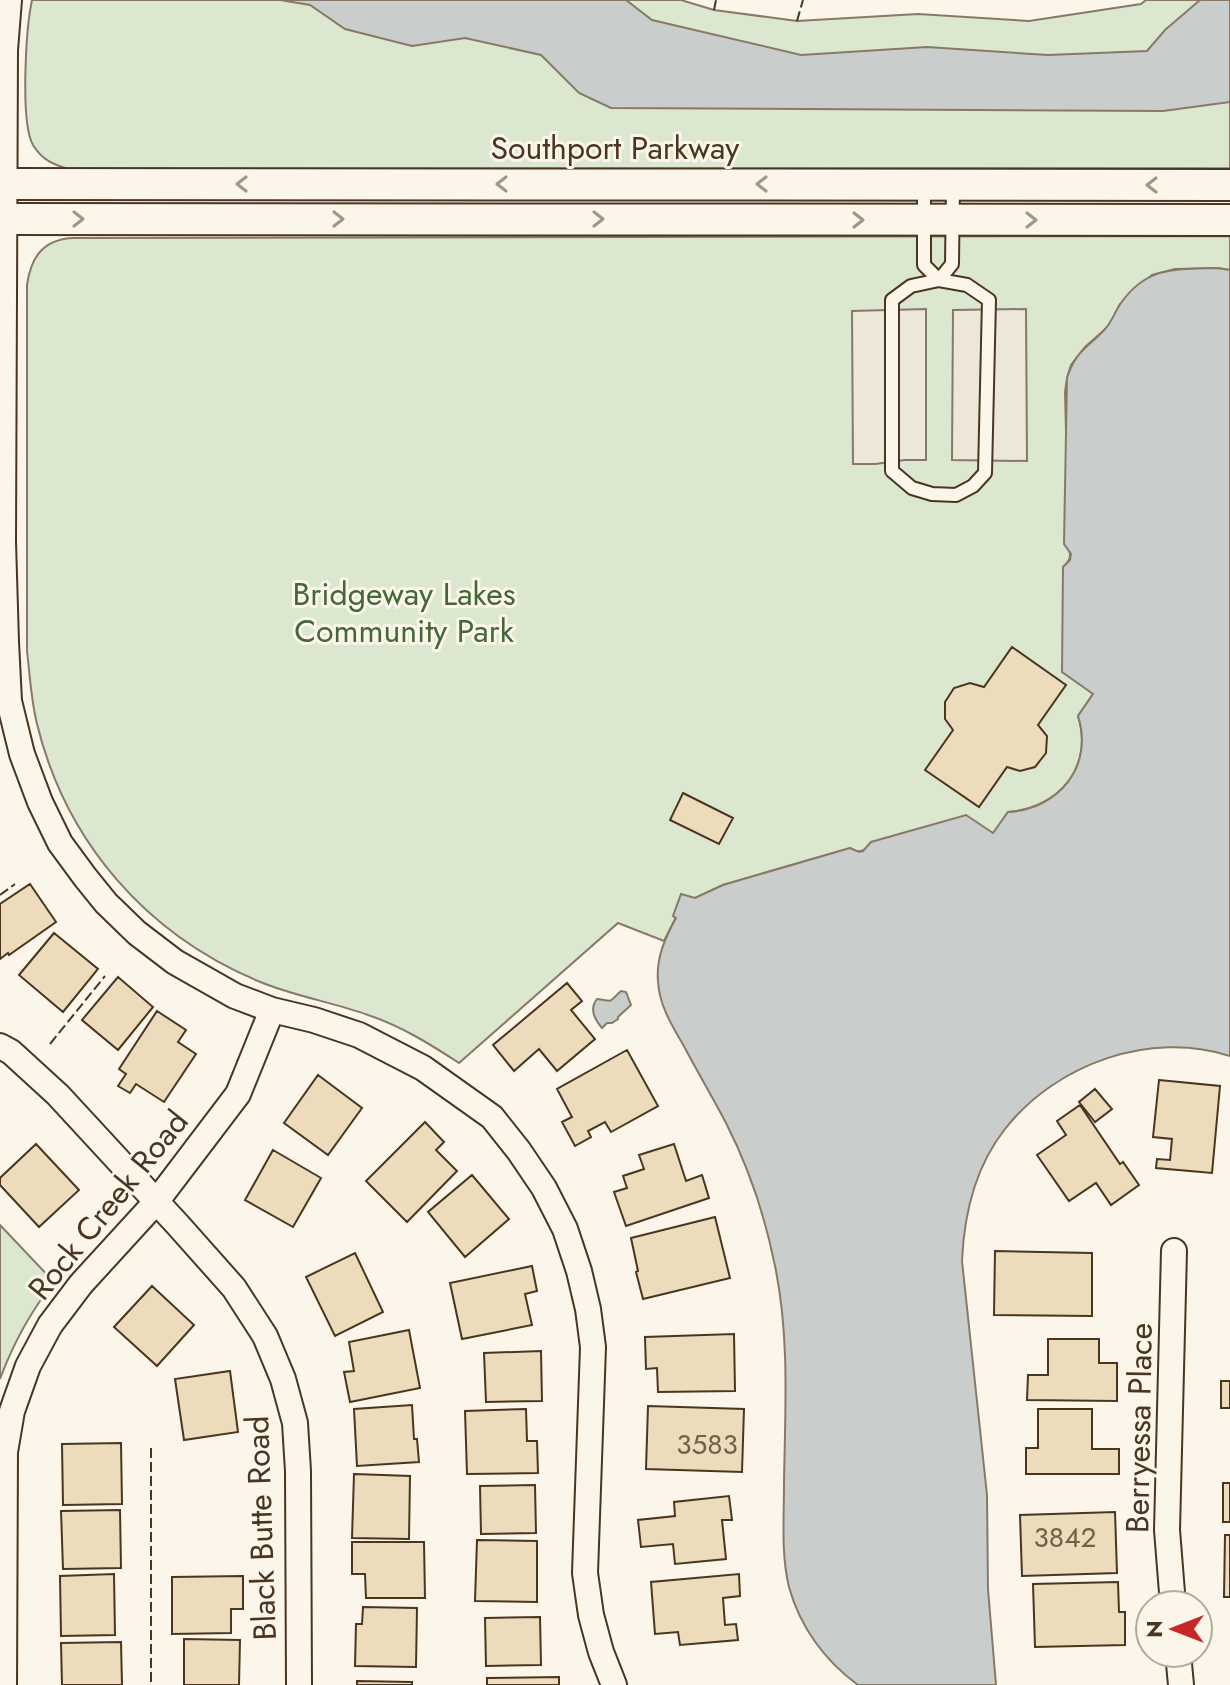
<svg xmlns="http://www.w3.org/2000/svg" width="1230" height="1685" font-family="Jost,sans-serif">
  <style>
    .green { fill: #dce7d0; stroke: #887966; stroke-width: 2 }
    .parking { fill: #ede7d9; stroke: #887966; stroke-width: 2 }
    .water { fill: #c9cecd; stroke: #887966; stroke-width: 2 }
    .building { fill: #ecdcbc; stroke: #4a3520; stroke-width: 2 }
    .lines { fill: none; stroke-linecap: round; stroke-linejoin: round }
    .service-casing { stroke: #4a3520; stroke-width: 16 }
    .minor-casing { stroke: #4a3520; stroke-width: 28 }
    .tertiary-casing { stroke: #4a3520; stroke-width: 34 }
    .service { stroke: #fbf6e9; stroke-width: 12 }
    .minor { stroke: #fbf6e9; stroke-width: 24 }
    .tertiary { stroke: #fbf6e9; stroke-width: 30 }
    .fence { stroke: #4a3520; stroke-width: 2; stroke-dasharray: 10 4; stroke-linecap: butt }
    .oneway { stroke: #a29684 }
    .labels { text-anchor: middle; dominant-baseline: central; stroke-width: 6; stroke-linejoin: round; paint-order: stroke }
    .number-label { font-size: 28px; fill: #725f47 }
    .street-label { font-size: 32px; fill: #4a3520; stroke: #fbf6e9 }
    .park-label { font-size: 32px; fill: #436837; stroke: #fbf6e9 }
  </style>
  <rect width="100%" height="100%" fill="#fbf6e9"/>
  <path class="green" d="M32,0H681L714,10L797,21L918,14L1029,21L1141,4L1146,0H1230V168L69,169C54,165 42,160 33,145C20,122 26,28 32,0Z
    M1230,236V270L1217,268L1175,269L1152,275L1120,304L1109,326L1085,347L1071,365L1067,378L1065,392L1069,550C1072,558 1068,562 1063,567L1093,694L1078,716C1094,767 1059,808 1008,812L993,834L869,846C862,852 858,853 850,848L723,885L695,898L676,917L664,941L618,923L459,1063C430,1044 401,1026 368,1015C332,1002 293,996 258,981C146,934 66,842 37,724C31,700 30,676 27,651V285C31,256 44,239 74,238Z
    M0,1225L54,1282C31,1311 13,1344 0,1379Z"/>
  <path class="parking" d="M926,309V460H905L875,464H853L852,311Z
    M1026,309L1027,461L952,460L953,310Z"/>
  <path class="water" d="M280,0H626L652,20L801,55L927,47L1048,55L1147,51L1165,30L1200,0H1230V102L1163,111L611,108L579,93L541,55L465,38L412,46L345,29L310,5Z
    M1217,268L1230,270V1056C1150,1030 1056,1064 1005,1129C975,1167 964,1214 962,1261L987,1495L988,1589L996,1685H858C825,1661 800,1627 789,1587C781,1554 784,1519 784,1484C785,1412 790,1338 775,1266C765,1216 749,1168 726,1123C713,1098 698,1073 685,1048C673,1027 659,1006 658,981C656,958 665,938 676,918L673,916L681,894L695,898L723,885L850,848L859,852L863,851L871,842L966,815L993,833L1008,812C1059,809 1094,766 1078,716L1093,694L1062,672L1063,567L1070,560L1071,554L1064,544L1067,378C1076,350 1087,349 1105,329C1112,322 1115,311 1121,303C1147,266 1176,269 1217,268Z
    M621,991L626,992L631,1005L618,1017V1019L612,1023H607L602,1028C595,1020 589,1009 597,999C614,1001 607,1004 621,991Z"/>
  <path class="building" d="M1012,647L1066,685L1038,725L1047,736L1046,753L1035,767L1020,771L1007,767L979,807L925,770L953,730L945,719V702L954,688L970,683L984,687Z
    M683,793L733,818L719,844L670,820Z
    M30,884L56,922L9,955L8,953L0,959V904Z
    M54,933L98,969L63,1012L19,975Z
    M118,977L153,1007L118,1050L82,1020Z
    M567,983L582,1001L571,1010L595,1039L557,1071L539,1049L514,1071L493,1045Z
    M157,1011L186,1030L178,1042L196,1054L164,1102L136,1084L130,1093L118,1086L126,1074L119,1069Z
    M627,1050L658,1106L611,1132L605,1122L588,1131L591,1137L575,1146L562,1122L572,1117L557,1089Z
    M318,1075L362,1108L328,1155L284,1123Z
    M1159,1080L1220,1086L1212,1173L1156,1168L1157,1159L1170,1160L1172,1139L1153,1137Z
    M1095,1089L1112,1109L1095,1122L1079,1102Z
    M1080,1105L1120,1164L1123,1162L1139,1185L1111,1205L1096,1183L1069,1201L1037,1155L1066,1135L1057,1121Z
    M425,1122L444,1142L436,1150L457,1171L407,1222L366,1181Z
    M36,1144L79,1190L39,1227L0,1185V1178Z
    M674,1144L686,1181L702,1175L709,1198L626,1226L614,1192L627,1188L623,1176L644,1169L639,1155Z
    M273,1150L321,1178L293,1227L245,1200Z
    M472,1175L509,1219L465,1257L428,1212Z
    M715,1217L730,1278L643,1299L636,1272L638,1271L631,1238Z
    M995,1251L1092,1253V1316L994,1315Z
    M355,1253L383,1312L335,1336L306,1277Z
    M532,1266L537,1291L525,1294L532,1325L462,1339L450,1283Z
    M152,1286L194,1325L157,1366L114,1327Z
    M409,1330L420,1388L350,1402L344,1372L354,1371L349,1342Z
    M734,1334L735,1391L658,1392L657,1368L646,1369L645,1337Z
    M1048,1339H1099V1363H1117V1401L1027,1400L1028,1375H1048Z
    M541,1351L542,1401L486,1402L484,1353Z
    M230,1371L238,1432L184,1440L175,1379Z
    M1221,1381H1230V1408H1221Z
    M412,1405L414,1439H417L419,1462L357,1466L354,1409Z
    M648,1406L744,1409L742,1472L646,1469Z
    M526,1409L527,1441H537L538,1473L467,1474L465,1411Z
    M1038,1409H1092V1449H1119V1474H1026V1448H1038Z
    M121,1443L122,1504L63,1505L62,1444Z
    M354,1474L410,1476L409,1539L352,1538Z
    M1223,1483H1230V1522H1223Z
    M535,1485L536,1533L481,1534L480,1486Z
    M729,1496L732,1520H722L726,1559L675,1564L673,1544L641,1547L638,1520L675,1516L674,1502Z
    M120,1510L121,1568L63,1569L61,1511Z
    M1115,1512L1117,1573L1022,1576L1020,1515Z
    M1225,1535H1230V1597H1224Z
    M477,1540L537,1541V1602L475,1601Z
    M352,1542H424L425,1598H366L365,1574H352Z
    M114,1574L115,1635L61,1636L60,1576Z
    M739,1574L740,1596L723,1598L725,1625L736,1624L738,1640L680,1645L678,1632L655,1634L651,1582Z
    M243,1576V1609H231V1633L172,1634V1577Z
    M1118,1582L1119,1612H1125V1645L1035,1647L1033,1584Z
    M363,1607L417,1608L416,1667L355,1666L356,1624H362Z
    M540,1617L541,1665L486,1666L485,1618Z
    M184,1639L240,1640L239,1685H184Z
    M121,1642L122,1685H62L61,1643Z
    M559,1677V1685H487V1678Z
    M357,1681L412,1682V1685H357Z"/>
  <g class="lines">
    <defs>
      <path id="service" d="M924,185V265L939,280
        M939,280L967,285L989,300L985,473L973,486L956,495L932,494L912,488L892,471V300L911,286Z
        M939,280L952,264L953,185"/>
      <path id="minor" d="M9,0L5,50L3,542L6,642L9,701L22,754L40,802L60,843L85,877L106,903L137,933L175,962L235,996L272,1010L314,1020L359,1035L423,1068L492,1117L519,1151L544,1188L565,1229L579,1271L588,1309L593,1347L585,1573L591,1615L601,1652L614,1685
        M0,1046L11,1052L58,1095L178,1225L234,1288L265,1336L283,1379L295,1423L298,1471L299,1685
        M1173,1605L1167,1530L1174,1251
        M1178,1653L1181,1685
        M4,1685L5,1452L12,1411L28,1366L50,1325L81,1284L156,1202L238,1094L272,1010"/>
      <path id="tertiary" d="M0,184L1230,185
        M0,219L1230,220"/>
    </defs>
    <use href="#service" class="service-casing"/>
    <use href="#minor" class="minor-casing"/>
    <use href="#tertiary" class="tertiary-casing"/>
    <use href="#service" class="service"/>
    <use href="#minor" class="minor"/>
    <use href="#tertiary" class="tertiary"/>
    <path class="fence" d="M714,10L716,0
      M797,21L803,0
      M0,895L15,884
      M50,1044L105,976
      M151,1448V1685"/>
  </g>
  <defs><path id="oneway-chevron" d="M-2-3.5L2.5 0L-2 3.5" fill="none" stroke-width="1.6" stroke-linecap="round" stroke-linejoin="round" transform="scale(2)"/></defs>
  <g class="oneway">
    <use href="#oneway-chevron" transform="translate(242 184) rotate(-180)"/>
    <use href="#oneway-chevron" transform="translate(502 184) rotate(-180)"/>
    <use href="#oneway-chevron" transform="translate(762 184) rotate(-180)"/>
    <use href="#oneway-chevron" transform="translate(1152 185) rotate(-180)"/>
    <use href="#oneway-chevron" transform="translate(78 219)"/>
    <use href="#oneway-chevron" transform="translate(338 219)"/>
    <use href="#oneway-chevron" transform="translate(598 219)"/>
    <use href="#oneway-chevron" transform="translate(858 220)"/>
    <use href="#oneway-chevron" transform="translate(1031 220)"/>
  </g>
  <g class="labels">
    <g class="number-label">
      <text x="707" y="1444">3583</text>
      <text x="1065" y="1537">3842</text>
    </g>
    <g class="street-label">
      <text x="615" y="148">Southport Parkway</text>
      <text transform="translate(108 1205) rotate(-51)">Rock Creek Road</text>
      <text transform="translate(1139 1428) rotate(-89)">Berryessa Place</text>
      <text transform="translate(261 1528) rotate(-92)">Black Butte Road</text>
    </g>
    <g class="park-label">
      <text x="404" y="594">Bridgeway Lakes<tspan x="404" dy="37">Community Park</tspan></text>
    </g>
  </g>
  <g transform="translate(1174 1629) rotate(270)"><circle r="38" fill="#fbf6e9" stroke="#b4a999" stroke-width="2"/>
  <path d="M0-6L14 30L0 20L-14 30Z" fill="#c62828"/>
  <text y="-12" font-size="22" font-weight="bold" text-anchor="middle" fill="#4a3520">N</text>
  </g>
</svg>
